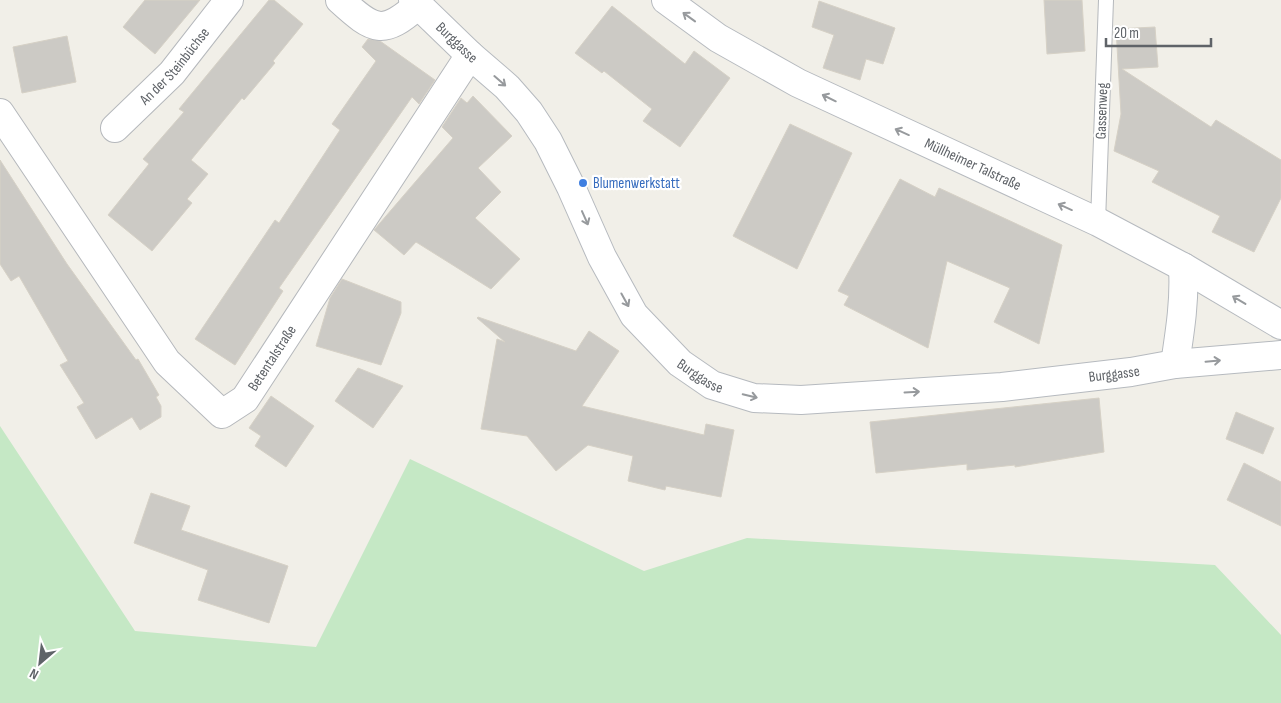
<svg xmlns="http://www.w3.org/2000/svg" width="1281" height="703" font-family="'Sofia Sans Condensed',sans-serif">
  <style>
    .green { fill: #c5e8c5 }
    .building { fill: #cccac5; stroke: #d6d1c6 }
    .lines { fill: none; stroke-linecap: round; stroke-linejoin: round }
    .service-casing { stroke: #b5b8bc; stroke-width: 16 }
    .minor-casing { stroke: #b5b8bc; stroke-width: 30 }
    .secondary-casing { stroke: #b6babf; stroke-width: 30 }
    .service { stroke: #fff; stroke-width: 14 }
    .minor { stroke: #fff; stroke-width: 28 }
    .secondary { stroke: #fff; stroke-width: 28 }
    .oneway { stroke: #979a9d }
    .shop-dot { fill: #3f7fe0; stroke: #fff; stroke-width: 2 }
    .labels { text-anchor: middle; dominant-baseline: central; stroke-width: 4.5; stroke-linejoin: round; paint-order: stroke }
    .street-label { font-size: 15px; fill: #5f6368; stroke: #fff }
    .shop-label { font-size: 15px; fill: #366cbe; stroke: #fff; text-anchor: start }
  </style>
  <rect width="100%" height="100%" fill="#f1efe8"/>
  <path class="green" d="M0,426L135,631L316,647L410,459L644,571L747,538L1215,565L1281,635V703H0Z"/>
  <path class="building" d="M145,0H200L155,54L123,27Z
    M269,0H274L303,24L273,61L275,63L244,100L242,98L191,160L208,174L187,199L192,203L152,251L108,215L149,164L143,159L184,112L179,109Z
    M1044,0H1082L1085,51L1047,54Z
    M819,1L895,28L883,64L866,59L860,80L823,68L834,35L812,27Z
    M612,6L685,64L694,51L730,78L680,147L643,121L652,109L604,71L602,73L575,53Z
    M1155,27L1158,67L1122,69L1211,127L1216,120L1281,160V198L1254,252L1212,232L1220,216L1152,182L1159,171L1114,151L1121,114L1116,29Z
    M67,36L76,82L22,93L13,47Z
    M368,39L380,41L435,80L419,104L412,97L279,288L283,291L235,365L195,339L275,220L279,223L340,130L332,124L376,61L362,47Z
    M473,96L512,136L478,168L501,192L475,218L520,259L491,289L416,242L404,255L374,230L453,138L442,127L461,98L467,103Z
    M790,124L852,153L797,269L733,236Z
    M0,160L67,264L136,360L138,359L159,395L156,397L161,406V417L140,430L132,417L96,439L77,407L84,403L60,365L68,361L19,276L11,281L0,264Z
    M900,179L935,197L939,188L1062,245L1039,344L994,322L1010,288L947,261L928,348L844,305L849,296L838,291Z
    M342,279L401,302V313L381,365L316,346L330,298Z
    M478,317L576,351L589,331L619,351L582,406L704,435L706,424L734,430L721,497L666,486L665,490L628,481L633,456L588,445L556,471L527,436L481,429L497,339L505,342L477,318Z
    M358,368L403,386L373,428L335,401Z
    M271,396L314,426L286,467L255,446L261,436L249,428Z
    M1099,398L1104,452L1015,467V465L967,470V464L876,473L870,422Z
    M1236,412L1274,428L1263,454L1226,439Z
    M1244,463L1281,482V526L1227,500Z
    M151,493L190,506L181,530L288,566L269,623L198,600L208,570L134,543Z"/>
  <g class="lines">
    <defs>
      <path id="service" d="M1098,222L1106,0"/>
      <g id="minor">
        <path d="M340,0C374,31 383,36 418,5"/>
        <path id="s1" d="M0,113L167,362L222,414L245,399L470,55"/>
        <path id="s2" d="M115,128L172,73L229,0"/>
      </g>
      <g id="secondary">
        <path id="s3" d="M413,0L470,55L507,87L529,112L548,141L571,187L602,257L634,315L680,363L712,385L754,398L801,400L1002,387L1131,372L1175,364L1281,355"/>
        <path id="s4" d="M666,0L718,38L798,83L1098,222L1183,267L1281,325"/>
        <path d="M1175,364C1180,331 1185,300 1183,267"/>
      </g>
    </defs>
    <use href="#service" class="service-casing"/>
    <use href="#minor" class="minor-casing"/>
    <use href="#secondary" class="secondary-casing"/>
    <use href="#service" class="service"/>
    <use href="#minor" class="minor"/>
    <use href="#secondary" class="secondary"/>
  </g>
  <defs><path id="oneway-shaft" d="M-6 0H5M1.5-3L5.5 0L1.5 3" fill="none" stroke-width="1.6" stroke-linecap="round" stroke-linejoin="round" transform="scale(1.25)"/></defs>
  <g class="oneway">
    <use href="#oneway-shaft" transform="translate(689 17) rotate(-144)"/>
    <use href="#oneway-shaft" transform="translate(500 81) rotate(41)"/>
    <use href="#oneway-shaft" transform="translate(829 98) rotate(-154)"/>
    <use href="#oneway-shaft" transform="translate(902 132) rotate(-156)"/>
    <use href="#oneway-shaft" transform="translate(1065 207) rotate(-156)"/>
    <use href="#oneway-shaft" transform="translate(585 218) rotate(66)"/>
    <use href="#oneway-shaft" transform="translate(625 300) rotate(61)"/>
    <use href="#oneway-shaft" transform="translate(1239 300) rotate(-149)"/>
    <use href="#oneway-shaft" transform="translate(1213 361) rotate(-5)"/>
    <use href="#oneway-shaft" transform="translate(912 392) rotate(-3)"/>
    <use href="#oneway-shaft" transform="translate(750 396) rotate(13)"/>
  </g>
  <circle class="shop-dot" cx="583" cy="183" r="5"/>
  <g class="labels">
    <g class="street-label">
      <text stroke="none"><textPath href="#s3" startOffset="61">Burggasse</textPath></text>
      <text stroke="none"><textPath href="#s2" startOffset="86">An der Steinbüchse</textPath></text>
      <text transform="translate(1102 111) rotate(-88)">Gassenweg</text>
      <text stroke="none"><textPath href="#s4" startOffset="349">Müllheimer Talstraße</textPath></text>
      <text stroke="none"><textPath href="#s1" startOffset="452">Betentalstraße</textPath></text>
      <text stroke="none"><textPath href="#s3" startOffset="901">Burggasse</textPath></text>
      <text stroke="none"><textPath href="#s3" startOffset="481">Burggasse</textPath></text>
    </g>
    <g class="shop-label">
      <text x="593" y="183">Blumenwerkstatt</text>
    </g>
  </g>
  <g transform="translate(40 663) rotate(208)" stroke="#ffffff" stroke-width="4" paint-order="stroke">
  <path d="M0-4L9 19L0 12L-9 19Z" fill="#5f6368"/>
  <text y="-8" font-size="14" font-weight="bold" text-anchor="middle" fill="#5f6368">N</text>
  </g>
  <path d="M1106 38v8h105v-8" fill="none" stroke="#5f6368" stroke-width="2.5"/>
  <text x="1114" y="38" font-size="15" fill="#5f6368" stroke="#ffffff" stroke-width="4" paint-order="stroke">20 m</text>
</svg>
